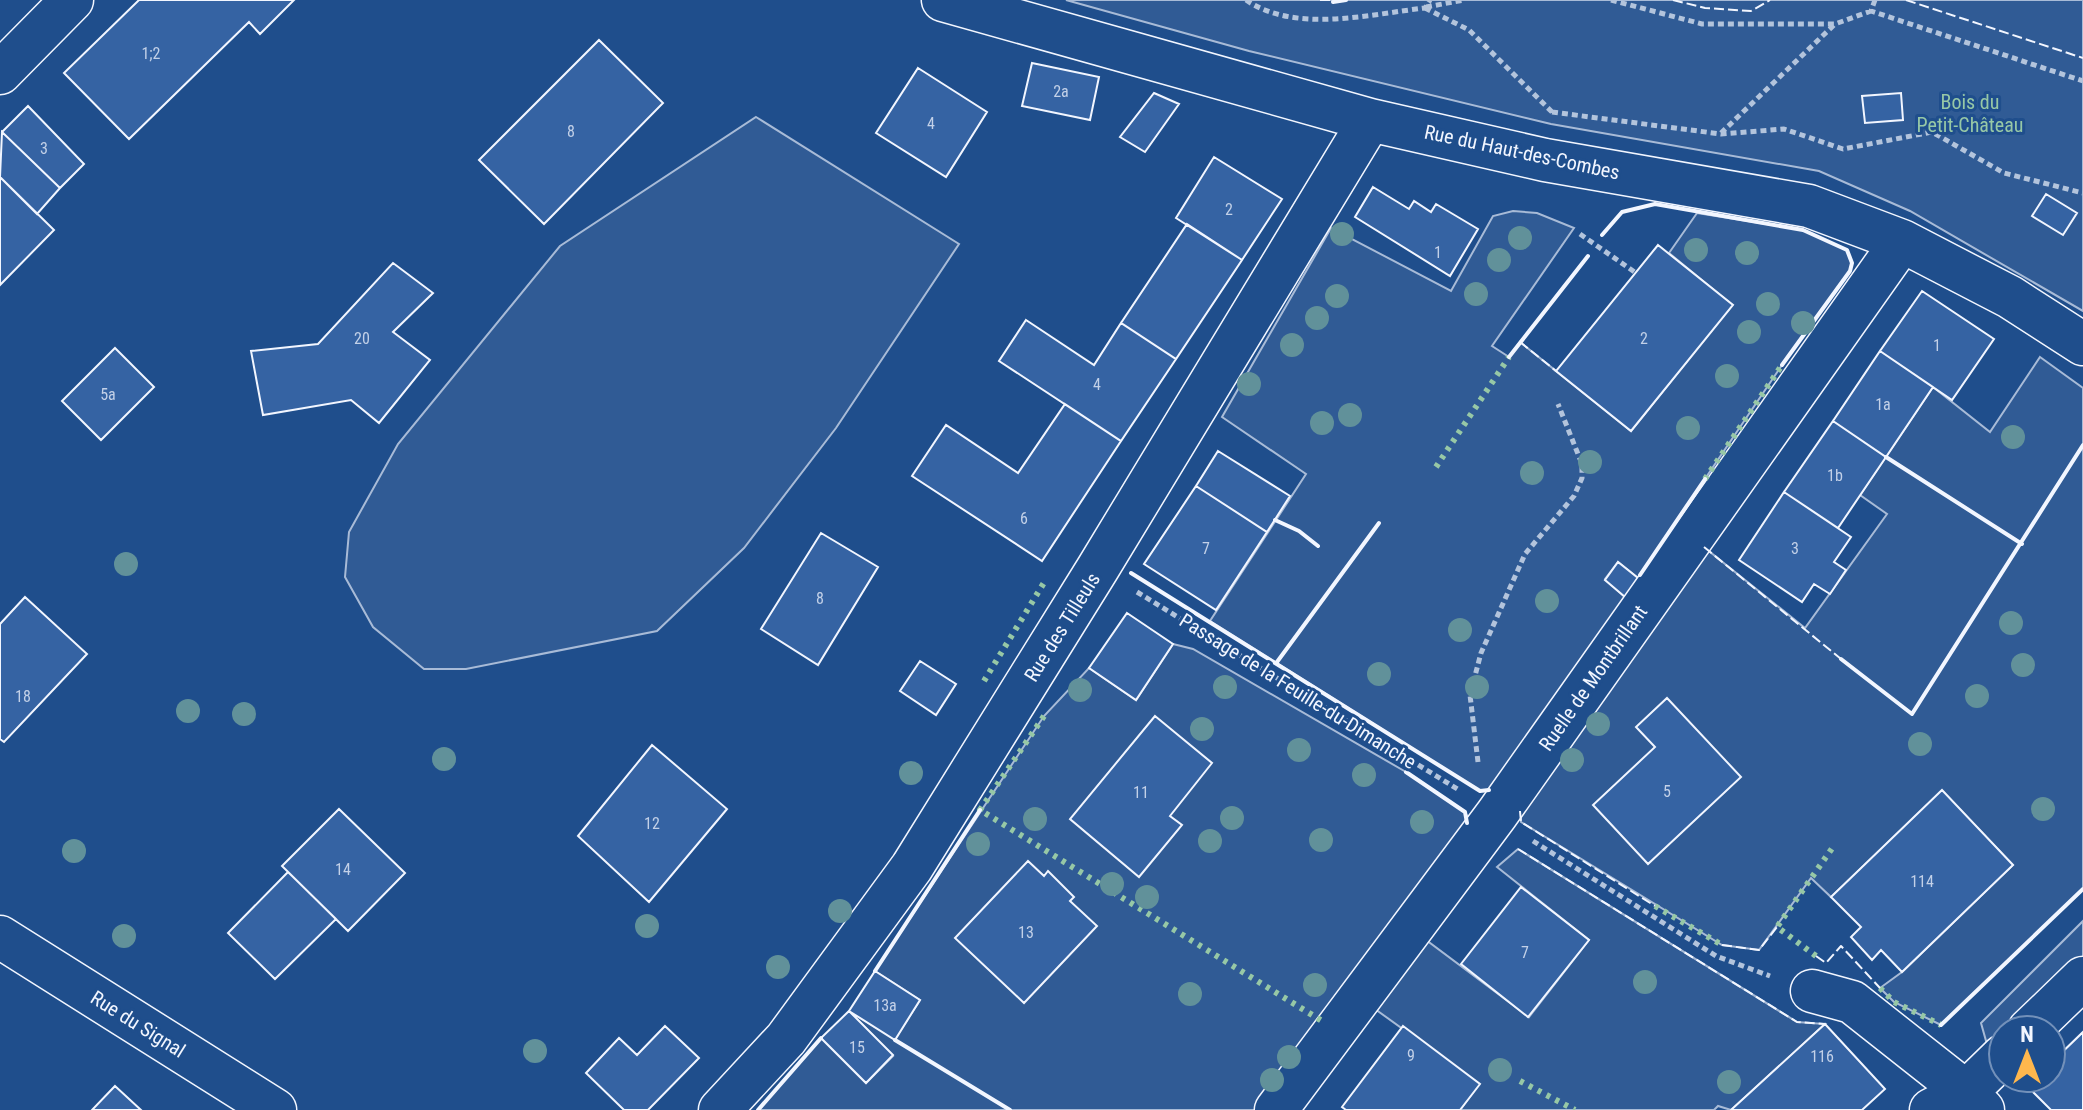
<svg xmlns="http://www.w3.org/2000/svg" width="2083" height="1110" font-family="'Roboto Condensed',sans-serif">
  <style>
    .built { fill: #305b95; stroke: #a8bbd7; stroke-width: 2 }
    .building { fill: #3563a3; stroke: #f2f6ff; stroke-width: 2 }
    .lines { fill: none; stroke-linecap: round; stroke-linejoin: round }
    .minor-casing { stroke: #f2f6ff; stroke-width: 45 }
    .path { stroke: #b3c4dc; stroke-width: 5; stroke-dasharray: 6 4; stroke-linecap: butt }
    .minor { stroke: #1f4e8c; stroke-width: 42 }
    .hedge { stroke: #97c8a6; stroke-width: 6; stroke-dasharray: 4 6; stroke-linecap: butt }
    .fence { stroke: #f2f6ff; stroke-width: 2; stroke-dasharray: 10 4; stroke-linecap: butt }
    .wall { stroke: #f2f6ff; stroke-width: 4 }
    .tree { fill: #61919a }
    .labels { text-anchor: middle; dominant-baseline: central; stroke-width: 6; stroke-linejoin: round; paint-order: stroke }
    .number-label { font-size: 16px; fill: #c3d1e8 }
    .park-label { font-size: 20px; fill: #97c8a6; stroke: #1f4e8c }
    .street-label { font-size: 20px; fill: #f2f6ff; stroke: #1f4e8c }
  </style>
  <rect width="100%" height="100%" fill="#1f4e8c"/>
  <path class="built" d="M1066,0H2083V311L1910,211L1819,171L1551,124L1249,51Z
    M756,117L959,244L836,428L744,548L657,631L466,669H424L373,627L345,577L349,532L398,444L560,246Z
    M1513,211L1537,213L1574,228L1492,346L1509,357L1520,342L1631,431L1732,305L1669,253L1697,213L1803,230L1847,250L1852,263L1850,271L1782,365L1638,578L1618,562L1605,579L1625,597L1494,790L1480,791L1210,621L1306,474L1222,417L1331,228L1451,291L1493,216Z
    M2040,357L2083,388V889L1941,1025L1894,1002L1880,988L1902,972L2013,865L1942,791L1831,897L1811,878L1759,950L1722,945L1521,822L1520,809L1700,544L1805,628L1887,514L1860,495L1933,387L1990,432Z
    M1173,644L1193,649L1406,772L1465,812L1469,820L1256,1110H758L821,1038L866,1083L893,1056L849,1011L895,1039L920,1000L875,971L1044,716L1089,668L1136,700Z
    M1518,849L1797,1022L1825,1024L1731,1110L1718,1106L1714,1110H1460L1479,1084L1375,1009L1426,940L1529,1017L1589,940L1497,867Z
    M2083,921V961L2015,1030H2003V1042L1990,1055L1981,1023Z"/>
  <path class="building" d="M139,0H294L260,34L249,22L129,139L64,73Z
    M599,40L663,103L544,224L479,160Z
    M1032,63L1099,77L1090,120L1022,106Z
    M918,68L987,112L946,177L876,133Z
    M1154,93L1179,104L1145,152L1120,137Z
    M1901,93L1903,120L1865,123L1862,96Z
    M28,106L84,164L60,188L2,132Z
    M2,132L60,188L37,214L0,177Z
    M1214,157L1282,199L1242,260L1176,218Z
    M0,177L54,230L0,285Z
    M1373,187L1409,209L1414,201L1431,212L1436,204L1478,229L1450,276L1355,217Z
    M2046,194L2077,213L2063,235L2032,216Z
    M1187,224L1242,260L1176,359L1121,323Z
    M1658,245L1733,305L1631,431L1556,371Z
    M393,263L433,293L393,332L430,360L379,423L351,400L263,415L251,351L318,344Z
    M1922,291L1994,339L1952,400L1880,351Z
    M1026,320L1094,365L1121,323L1176,359L1121,441L999,361Z
    M115,348L154,387L101,440L62,401Z
    M1880,351L1933,387L1886,457L1833,421Z
    M1065,404L1121,441L1042,561L912,476L946,425L1018,473Z
    M1833,421L1886,457L1838,528L1784,492Z
    M1218,451L1290,496L1267,532L1196,486Z
    M1196,486L1267,532L1216,610L1144,564Z
    M1784,492L1851,537L1834,562L1846,570L1830,594L1814,584L1802,602L1739,560Z
    M821,533L878,567L818,665L761,629Z
    M1618,562L1638,578L1625,597L1605,580Z
    M25,597L87,654L4,742L0,739V624Z
    M1127,613L1173,644L1136,700L1089,668Z
    M920,661L956,684L936,715L900,691Z
    M1667,698L1741,777L1648,864L1593,805L1655,747L1636,727Z
    M1155,716L1212,763L1170,816L1182,825L1139,877L1070,819Z
    M652,745L727,809L649,902L578,836Z
    M1942,790L2013,865L1902,972L1881,950L1872,960L1851,937L1861,927L1831,897Z
    M339,809L405,873L348,931L282,866Z
    M1028,861L1044,876L1048,871L1074,897L1070,901L1097,926L1024,1003L955,938Z
    M288,872L336,919L275,979L228,933Z
    M1521,887L1589,940L1528,1017L1461,964Z
    M875,971L920,1000L895,1040L849,1011Z
    M849,1011L893,1055L866,1083L821,1038Z
    M1825,1024L1885,1089L1862,1110H1731Z
    M665,1026L699,1058L648,1110H624L586,1073L619,1038L637,1055Z
    M1403,1026L1480,1084L1460,1110H1346L1342,1107Z
    M2083,1032V1110H2051L2027,1086L2035,1078H2051V1063Z
    M115,1086L141,1110H92Z"/>
  <g class="lines">
    <defs>
      <path id="minor" d="M943,0L1370,120L1545,160L1809,206L1902,241L2010,297L2083,344
        M0,73L72,0
        M0,937L275,1110
        M1812,991L1852,1002L1966,1092L1983,1110
        M2029,1030L2083,978
        M720,1110L786,1039L912,867L1098,568L1370,120
        M1276,1110L1497,814L1902,241
        M1931,1110L1966,1092L2003,1056"/>
    </defs>
    <use href="#minor" class="minor-casing"/>
    <path class="path" d="M1246,0C1296,34 1370,14 1425,8L1430,0
      M1611,0L1702,24H1835L1871,11
      M1875,0L1871,11L2083,81
      M1426,7L1464,0
      M1425,8L1469,30L1552,112
      M1552,112L1721,134L1784,129L1843,149L1932,132L2004,173L2083,193
      M1721,133L1835,24
      M1580,234L1636,273
      M1137,592L1459,790
      M1478,762L1470,695L1481,653L1525,554L1574,496L1582,478V464L1558,404
      M1533,841L1716,956L1770,976"/>
    <use href="#minor" class="minor"/>
    <path class="hedge" d="M1436,467L1509,357
      M1705,479L1782,365
      M984,681L1045,581
      M1044,716L980,810L1322,1021
      M1655,906L1722,945
      M1816,956L1777,927L1833,847
      M1880,988L1894,1002L1941,1025
      M1520,1081L1575,1110"/>
    <path class="fence" d="M1320,0H1332
      M1673,0L1705,8L1751,11L1770,0
      M1906,0L2083,58
      M1520,342L1556,371
      M1704,547L1841,659
      M1520,811L1521,822L1655,906
      M1518,849L1797,1022L1825,1024
      M1722,945L1759,950L1777,927
      M1816,956L1826,963L1841,946L1880,988"/>
    <path class="wall" d="M1333,2L1346,0
      M1602,235L1622,212L1655,204L1803,230L1847,250L1852,263L1850,271L1782,365
      M1509,357L1588,256
      M1886,457L2022,544
      M1275,520L1299,531L1318,546
      M1131,573L1480,791L1489,790
      M1640,575L1705,479
      M1841,659L1912,714L2083,445
      M1277,662L1379,523
      M1406,772L1465,812L1467,823
      M875,971L980,810
      M1941,1025L2083,889
      M895,1040L1010,1110
      M758,1110L821,1038"/>
  </g>
  <g class="tree">
    <circle cx="1342" cy="234" r="12"/>
    <circle cx="1520" cy="238" r="12"/>
    <circle cx="1696" cy="250" r="12"/>
    <circle cx="1747" cy="253" r="12"/>
    <circle cx="1499" cy="260" r="12"/>
    <circle cx="1476" cy="294" r="12"/>
    <circle cx="1337" cy="296" r="12"/>
    <circle cx="1768" cy="304" r="12"/>
    <circle cx="1317" cy="318" r="12"/>
    <circle cx="1803" cy="323" r="12"/>
    <circle cx="1749" cy="332" r="12"/>
    <circle cx="1292" cy="345" r="12"/>
    <circle cx="1727" cy="376" r="12"/>
    <circle cx="1249" cy="384" r="12"/>
    <circle cx="1350" cy="415" r="12"/>
    <circle cx="1322" cy="423" r="12"/>
    <circle cx="1688" cy="428" r="12"/>
    <circle cx="2013" cy="437" r="12"/>
    <circle cx="1590" cy="462" r="12"/>
    <circle cx="1532" cy="473" r="12"/>
    <circle cx="126" cy="564" r="12"/>
    <circle cx="1547" cy="601" r="12"/>
    <circle cx="2011" cy="623" r="12"/>
    <circle cx="1460" cy="630" r="12"/>
    <circle cx="2023" cy="665" r="12"/>
    <circle cx="1379" cy="674" r="12"/>
    <circle cx="1225" cy="687" r="12"/>
    <circle cx="1477" cy="687" r="12"/>
    <circle cx="1080" cy="690" r="12"/>
    <circle cx="1977" cy="696" r="12"/>
    <circle cx="188" cy="711" r="12"/>
    <circle cx="244" cy="714" r="12"/>
    <circle cx="1598" cy="724" r="12"/>
    <circle cx="1202" cy="729" r="12"/>
    <circle cx="1920" cy="744" r="12"/>
    <circle cx="1299" cy="750" r="12"/>
    <circle cx="444" cy="759" r="12"/>
    <circle cx="1572" cy="760" r="12"/>
    <circle cx="911" cy="773" r="12"/>
    <circle cx="1364" cy="775" r="12"/>
    <circle cx="2043" cy="809" r="12"/>
    <circle cx="1232" cy="818" r="12"/>
    <circle cx="1035" cy="819" r="12"/>
    <circle cx="1422" cy="822" r="12"/>
    <circle cx="1321" cy="840" r="12"/>
    <circle cx="1210" cy="841" r="12"/>
    <circle cx="978" cy="844" r="12"/>
    <circle cx="74" cy="851" r="12"/>
    <circle cx="1112" cy="884" r="12"/>
    <circle cx="1147" cy="897" r="12"/>
    <circle cx="840" cy="911" r="12"/>
    <circle cx="647" cy="926" r="12"/>
    <circle cx="124" cy="936" r="12"/>
    <circle cx="778" cy="967" r="12"/>
    <circle cx="1645" cy="982" r="12"/>
    <circle cx="1315" cy="985" r="12"/>
    <circle cx="1190" cy="994" r="12"/>
    <circle cx="535" cy="1051" r="12"/>
    <circle cx="1289" cy="1057" r="12"/>
    <circle cx="1500" cy="1070" r="12"/>
    <circle cx="1272" cy="1080" r="12"/>
    <circle cx="1729" cy="1082" r="12"/>
  </g>
  <g class="labels">
    <g class="number-label">
      <text x="151" y="53">1;2</text>
      <text x="1061" y="91">2a</text>
      <text x="931" y="123">4</text>
      <text x="571" y="131">8</text>
      <text x="44" y="148">3</text>
      <text x="1229" y="209">2</text>
      <text x="1438" y="252">1</text>
      <text x="362" y="338">20</text>
      <text x="1644" y="338">2</text>
      <text x="1937" y="345">1</text>
      <text x="1097" y="384">4</text>
      <text x="108" y="394">5a</text>
      <text x="1883" y="404">1a</text>
      <text x="1835" y="475">1b</text>
      <text x="1024" y="518">6</text>
      <text x="1206" y="548">7</text>
      <text x="1795" y="548">3</text>
      <text x="820" y="598">8</text>
      <text x="23" y="696">18</text>
      <text x="1667" y="791">5</text>
      <text x="1141" y="792">11</text>
      <text x="652" y="823">12</text>
      <text x="343" y="869">14</text>
      <text x="1922" y="881">114</text>
      <text x="1026" y="932">13</text>
      <text x="1525" y="952">7</text>
      <text x="885" y="1005">13a</text>
      <text x="857" y="1047">15</text>
      <text x="1411" y="1055">9</text>
      <text x="1822" y="1056">116</text>
    </g>
    <g class="park-label">
      <text x="1970" y="102">Bois du<tspan x="1970" dy="23">Petit-Château</tspan></text>
    </g>
    <g class="street-label">
      <text transform="translate(1522 152) rotate(12)">Rue du Haut-des-Combes</text>
      <text transform="translate(1062 627) rotate(-58)">Rue des Tilleuls</text>
      <text transform="translate(1593 678) rotate(-55)">Ruelle de Montbrillant</text>
      <text transform="translate(1298 691) rotate(32)">Passage de la Feuille-du-Dimanche</text>
      <text transform="translate(138 1024) rotate(32)">Rue du Signal</text>
    </g>
  </g>
  <g transform="translate(2027 1054)"><circle r="38" fill="#1f4e8c" stroke="#7391ba" stroke-width="2"/>
  <path d="M0-6L14 30L0 20L-14 30Z" fill="#ffb74d"/>
  <text y="-12" font-size="22" font-weight="bold" text-anchor="middle" fill="#f2f6ff">N</text>
  </g>
</svg>
